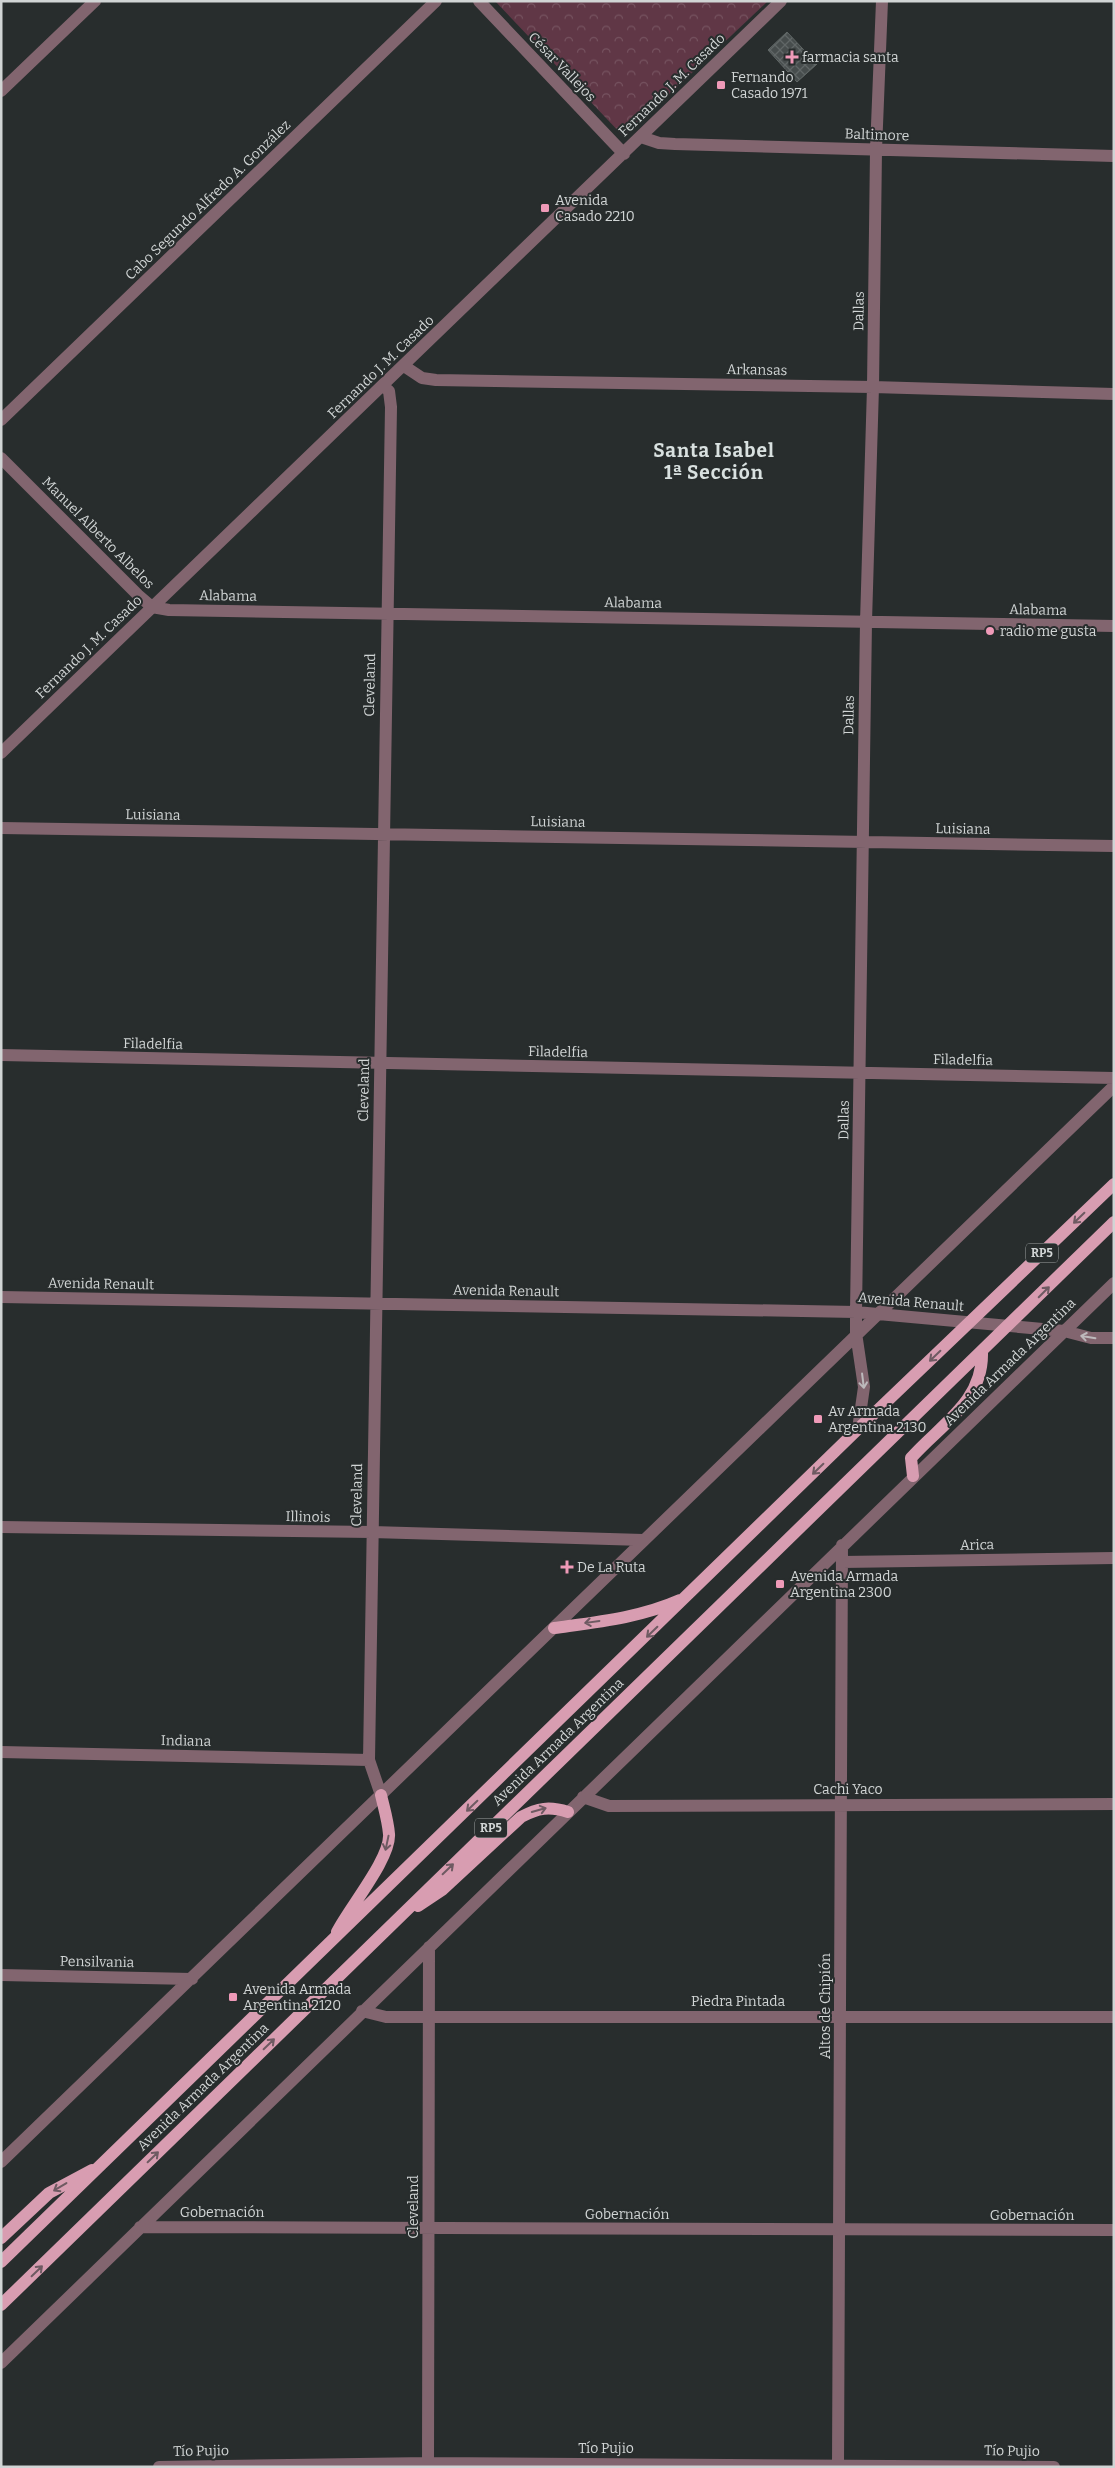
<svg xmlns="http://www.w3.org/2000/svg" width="1115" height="2468" font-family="Bitter,serif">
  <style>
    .park { fill: url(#park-crowns) }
    .building { fill: url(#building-cross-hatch); stroke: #5f6665 }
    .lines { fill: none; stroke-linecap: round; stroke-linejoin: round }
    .minor { stroke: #82656f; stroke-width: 12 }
    .major { stroke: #d89db1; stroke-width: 12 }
    .oneway { stroke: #6e5a62 }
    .oneway2 { stroke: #bdb9bc }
    .poi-dot { fill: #ef9ab8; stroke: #282d2d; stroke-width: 2 }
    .labels { text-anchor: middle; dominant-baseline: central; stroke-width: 4; stroke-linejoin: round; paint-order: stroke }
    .shield { fill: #282d2d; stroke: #9ea3a3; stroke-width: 1 }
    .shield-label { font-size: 12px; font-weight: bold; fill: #d1d5d5 }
    .poi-label { font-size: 14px; fill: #d1d5d5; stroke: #282d2d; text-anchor: start }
    .street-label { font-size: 14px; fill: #d1d5d5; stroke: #282d2d }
    .district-label { font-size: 19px; font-weight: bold; letter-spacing: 1px; fill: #d9e1e0; stroke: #282d2d }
  </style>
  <defs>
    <pattern id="park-crowns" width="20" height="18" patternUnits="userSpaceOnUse" patternTransform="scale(1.25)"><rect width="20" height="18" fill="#603746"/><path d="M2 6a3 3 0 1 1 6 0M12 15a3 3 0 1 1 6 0" fill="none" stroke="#765360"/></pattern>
    <pattern id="building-cross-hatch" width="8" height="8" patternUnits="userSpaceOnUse" patternTransform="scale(1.25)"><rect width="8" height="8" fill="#474d4d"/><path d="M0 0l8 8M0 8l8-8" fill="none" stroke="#606666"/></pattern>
  </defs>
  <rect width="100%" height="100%" fill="#282d2d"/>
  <path class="park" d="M495,1H768L624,137Z"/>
  <path class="building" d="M787,32L817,64L797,82L768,50Z"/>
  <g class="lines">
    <path class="minor" d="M479,1L624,154
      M1,91L95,1
      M641,137L659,143L675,144L1114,156
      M404,366L422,378L436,380L873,387L1114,394
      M1,420L436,1
      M1,458L138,595L152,607L169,610L1114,626
      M1,753L781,1
      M1,828L1114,846
      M1,1055L1114,1078
      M1,1297L856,1312L1064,1331L1091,1338H1114
      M858,1429L864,1387L856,1333V1312L866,622L873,387L876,150L882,1
      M1,1527L372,1532L643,1540
      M842,1562L1114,1558
      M1,1752L369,1760
      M381,1795L369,1760L391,407L389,391L383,386
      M583,1797L609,1806L1114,1804
      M1,1975L192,1979
      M362,2011L386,2017H1114
      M1,2162L1114,1086
      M140,2227L1114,2230
      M1,2363L1114,1283
      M159,2467L428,2463L1054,2467
      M428,2467L429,1947
      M838,2467L842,1545"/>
    <path class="major" d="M913,1476L911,1458C940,1425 983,1402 982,1353
      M554,1628C597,1622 639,1618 680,1600
      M418,1906L442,1890L521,1817C538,1808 549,1806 568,1812
      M337,1932C349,1908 391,1858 389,1834C388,1821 384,1808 381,1795
      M1,2238L49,2193L92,2170
      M1,2262L858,1429L1114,1184
      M1,2305L1114,1222"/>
  </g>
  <defs><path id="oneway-shaft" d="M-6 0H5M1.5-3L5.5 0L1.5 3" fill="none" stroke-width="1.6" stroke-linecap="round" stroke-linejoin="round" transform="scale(1.25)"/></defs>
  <g class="oneway">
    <use href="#oneway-shaft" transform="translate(1079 1218) rotate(136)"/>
    <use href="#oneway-shaft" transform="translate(1044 1292) rotate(-45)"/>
    <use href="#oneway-shaft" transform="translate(935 1356) rotate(136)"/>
    <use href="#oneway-shaft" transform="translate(818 1469) rotate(136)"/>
    <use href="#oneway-shaft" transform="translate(592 1622) rotate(172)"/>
    <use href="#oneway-shaft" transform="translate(652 1632) rotate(136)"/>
    <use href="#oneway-shaft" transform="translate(472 1806) rotate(136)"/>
    <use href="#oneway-shaft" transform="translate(539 1810) rotate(-16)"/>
    <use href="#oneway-shaft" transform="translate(387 1843) rotate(102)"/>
    <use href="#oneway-shaft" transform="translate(448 1869) rotate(-44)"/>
    <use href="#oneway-shaft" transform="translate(269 2044) rotate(-44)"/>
    <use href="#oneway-shaft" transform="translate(153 2157) rotate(-44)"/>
    <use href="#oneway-shaft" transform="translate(60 2187) rotate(149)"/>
    <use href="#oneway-shaft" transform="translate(37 2271) rotate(-44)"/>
  </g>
  <g class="oneway2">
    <use href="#oneway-shaft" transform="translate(1088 1337) rotate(-171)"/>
    <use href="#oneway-shaft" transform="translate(863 1381) rotate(83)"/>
  </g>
  <g class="poi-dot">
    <path d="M789.5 49.5h5v5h5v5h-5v5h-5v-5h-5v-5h5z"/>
    <rect x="716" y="80" width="10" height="10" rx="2.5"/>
    <rect x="540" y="203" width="10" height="10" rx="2.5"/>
    <circle cx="990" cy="631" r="5"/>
    <rect x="813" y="1414" width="10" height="10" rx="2.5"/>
    <path d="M564.5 1559.5h5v5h5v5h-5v5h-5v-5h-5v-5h5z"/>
    <rect x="775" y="1579" width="10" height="10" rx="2.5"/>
    <rect x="228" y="1992" width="10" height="10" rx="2.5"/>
  </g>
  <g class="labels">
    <g class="shield">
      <rect x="1026" y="1243.5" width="32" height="19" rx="4"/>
      <rect x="475" y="1818.5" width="32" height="19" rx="4"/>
    </g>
    <g class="shield-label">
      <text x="1042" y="1253">RP5</text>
      <text x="491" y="1828">RP5</text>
    </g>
    <g class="poi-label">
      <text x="802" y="57">farmacia santa</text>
      <text x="731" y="77">Fernando<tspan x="731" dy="16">Casado 1971</tspan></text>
      <text x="555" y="200">Avenida<tspan x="555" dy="16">Casado 2210</tspan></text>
      <text x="1000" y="631">radio me gusta</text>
      <text x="828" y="1411">Av Armada<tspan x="828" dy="16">Argentina 2130</tspan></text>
      <text x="577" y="1567">De La Ruta</text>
      <text x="790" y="1576">Avenida Armada<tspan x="790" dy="16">Argentina 2300</tspan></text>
      <text x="243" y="1989">Avenida Armada<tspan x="243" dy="16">Argentina 2120</tspan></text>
    </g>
    <g class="street-label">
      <text transform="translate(562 67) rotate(46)">César Vallejos</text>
      <text transform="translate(672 85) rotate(-44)">Fernando J. M. Casado</text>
      <text transform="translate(877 135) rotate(2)">Baltimore</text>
      <text transform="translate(208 200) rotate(-44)">Cabo Segundo Alfredo A. González</text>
      <text transform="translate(859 311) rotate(-89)">Dallas</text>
      <text transform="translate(381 367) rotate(-44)">Fernando J. M. Casado</text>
      <text transform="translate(757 370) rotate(1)">Arkansas</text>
      <text transform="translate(98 533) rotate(45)">Manuel Alberto Albelos</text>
      <text transform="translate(228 596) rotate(1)">Alabama</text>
      <text transform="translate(633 603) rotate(1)">Alabama</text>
      <text transform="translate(1038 610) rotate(1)">Alabama</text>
      <text transform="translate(89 647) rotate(-44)">Fernando J. M. Casado</text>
      <text transform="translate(370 685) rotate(-89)">Cleveland</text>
      <text transform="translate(849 715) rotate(-89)">Dallas</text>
      <text transform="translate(153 815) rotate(1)">Luisiana</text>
      <text transform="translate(558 822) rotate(1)">Luisiana</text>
      <text transform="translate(963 829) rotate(1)">Luisiana</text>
      <text transform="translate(153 1044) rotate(1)">Filadelfia</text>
      <text transform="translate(558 1052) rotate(1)">Filadelfia</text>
      <text transform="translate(963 1060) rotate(1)">Filadelfia</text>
      <text transform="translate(364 1090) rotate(-89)">Cleveland</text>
      <text transform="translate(844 1120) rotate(-89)">Dallas</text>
      <text transform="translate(101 1284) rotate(1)">Avenida Renault</text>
      <text transform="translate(506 1291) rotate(1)">Avenida Renault</text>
      <text transform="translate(911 1302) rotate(5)">Avenida Renault</text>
      <text transform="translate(1010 1362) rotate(-44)">Avenida Armada Argentina</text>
      <text transform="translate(357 1495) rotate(-89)">Cleveland</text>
      <text transform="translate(308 1517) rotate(1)">Illinois</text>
      <text transform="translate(977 1545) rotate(-1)">Arica</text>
      <text transform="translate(186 1741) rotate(1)">Indiana</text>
      <text transform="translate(558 1742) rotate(-44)">Avenida Armada Argentina</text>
      <text x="848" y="1789">Cachi Yaco</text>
      <text transform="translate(97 1962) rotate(1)">Pensilvania</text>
      <text x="738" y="2001">Piedra Pintada</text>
      <text transform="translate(825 2006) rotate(-90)">Altos de Chipión</text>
      <text transform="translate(203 2087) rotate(-44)">Avenida Armada Argentina</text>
      <text transform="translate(413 2207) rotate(-90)">Cleveland</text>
      <text x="222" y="2212">Gobernación</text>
      <text x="627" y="2214">Gobernación</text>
      <text x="1032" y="2215">Gobernación</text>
      <text x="606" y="2448">Tío Pujio</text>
      <text transform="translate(201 2451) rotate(-1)">Tío Pujio</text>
      <text transform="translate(1012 2451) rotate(1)">Tío Pujio</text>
    </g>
    <g class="district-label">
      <text x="714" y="450">Santa Isabel<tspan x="714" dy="22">1ª Sección</tspan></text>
    </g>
  </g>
  <rect width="1115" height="2468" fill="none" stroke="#d1d5d5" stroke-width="5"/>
</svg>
